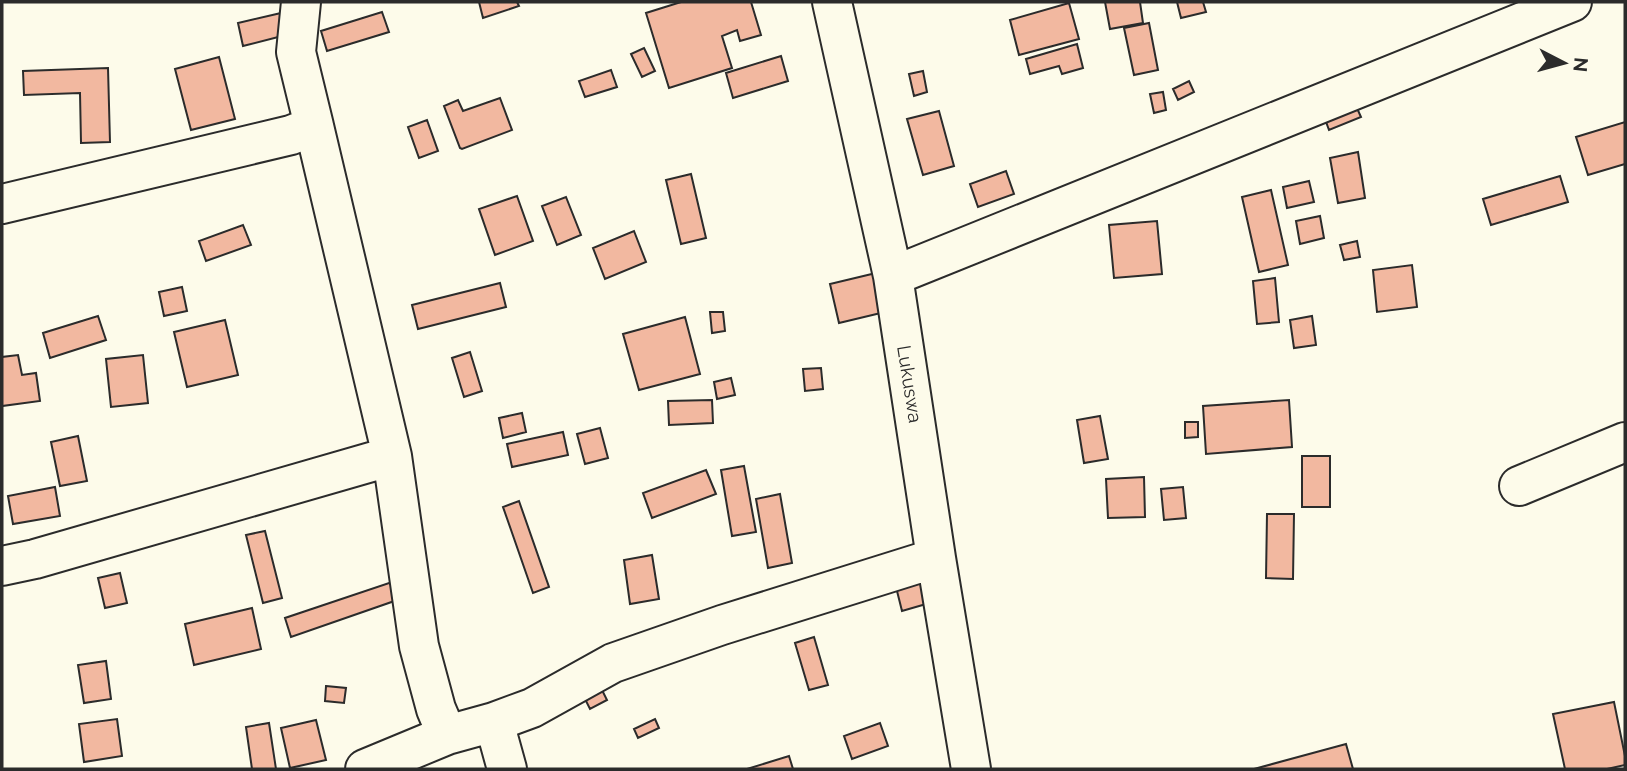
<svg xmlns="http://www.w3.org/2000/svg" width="1627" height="771" font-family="Raleway,sans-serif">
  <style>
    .building { fill: #f2b8a0; stroke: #2b2b2b; stroke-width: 2 }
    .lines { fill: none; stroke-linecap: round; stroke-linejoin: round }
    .street-casing { stroke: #2b2b2b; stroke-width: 42 }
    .street { stroke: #fdfbea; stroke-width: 38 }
    .labels { text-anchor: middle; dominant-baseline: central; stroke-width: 5; stroke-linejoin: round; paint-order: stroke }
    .street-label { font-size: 19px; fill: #2b2b2b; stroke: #fdfbea }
  </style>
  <rect width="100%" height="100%" fill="#fdfbea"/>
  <path class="building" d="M479,2H517L519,6L483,18Z
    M681,2H751L761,35L740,41L737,30L722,36L732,68L669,88L646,13Z
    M1105,2H1140L1143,23L1110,29Z
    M1177,2H1203L1206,12L1181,18Z
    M1069,3L1079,39L1019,55L1010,20Z
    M382,12L389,32L327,51L321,31Z
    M281,13L286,35L243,46L238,23Z
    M1149,23L1158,70L1134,75L1124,28Z
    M1077,44L1083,68L1062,74L1059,66L1030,74L1026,59Z
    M644,48L655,71L642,77L631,54Z
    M781,56L788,81L733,98L726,73Z
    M219,57L235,119L191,130L175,69Z
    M108,68L110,142L81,143L80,93L24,95L23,71Z
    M611,70L617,87L585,97L579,81Z
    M923,71L927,92L914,96L909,74Z
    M1189,81L1194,92L1178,100L1173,89Z
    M1163,92L1166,110L1154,113L1150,94Z
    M500,98L512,130L462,149L460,148L444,106L458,100L463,111Z
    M1356,106L1361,117L1329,130L1325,119Z
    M939,111L954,166L923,175L907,119Z
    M427,120L438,151L419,158L408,127Z
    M1625,122V164L1588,175L1576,137Z
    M1358,152L1365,198L1338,203L1330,158Z
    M1006,171L1014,194L978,207L970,184Z
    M691,174L706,238L681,244L666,180Z
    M1560,176L1568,202L1491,225L1483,199Z
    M1309,181L1314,202L1287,208L1283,187Z
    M1271,190L1288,265L1259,272L1242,197Z
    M517,196L533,241L495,255L479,209Z
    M566,197L581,235L557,245L542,206Z
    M1320,216L1324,238L1300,244L1296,221Z
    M1157,221L1162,274L1114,278L1109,225Z
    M243,225L251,245L206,261L199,241Z
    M634,231L646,262L605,279L593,248Z
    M1357,241L1360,257L1344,260L1340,245Z
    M1412,265L1417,307L1377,312L1373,270Z
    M876,273L885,312L839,323L830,284Z
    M1275,278L1279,322L1257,324L1253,281Z
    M500,283L506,307L418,329L412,305Z
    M182,287L187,311L164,316L159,292Z
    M710,312H723L725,331L712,333Z
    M98,316L106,340L50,358L43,333Z
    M1312,316L1316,345L1294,348L1290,320Z
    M685,317L700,374L639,390L623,334Z
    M225,320L238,375L187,387L174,332Z
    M470,352L482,391L464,397L452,358Z
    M18,355L22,375L36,373L40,401L2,406V357Z
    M143,355L148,403L111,407L106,359Z
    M821,368L823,389L805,391L803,369Z
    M731,378L735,395L717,399L714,382Z
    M712,400L713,423L669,425L668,401Z
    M1289,400L1292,447L1206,454L1203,406Z
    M522,413L526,432L503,438L499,418Z
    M1100,416L1108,459L1084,463L1077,420Z
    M1185,422H1198V437L1185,438Z
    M600,428L608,458L585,464L577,434Z
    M563,432L568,455L512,467L507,444Z
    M78,436L87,481L60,486L51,442Z
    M1302,456H1330V507H1302Z
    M744,466L756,532L732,536L721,470Z
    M706,470L716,494L652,518L643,493Z
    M1144,477L1145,517L1108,518L1106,479Z
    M55,487L60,516L13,524L8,496Z
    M1183,487L1186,518L1164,520L1161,489Z
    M780,494L792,563L768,568L756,499Z
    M519,501L549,587L533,593L503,507Z
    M1267,514H1294L1293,579L1266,578Z
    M265,531L282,598L263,603L246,535Z
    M652,555L659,599L630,604L624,560Z
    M120,573L127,603L105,608L98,578Z
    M927,578L933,602L902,611L896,587Z
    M398,580L403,598L291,637L285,618Z
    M252,608L261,649L194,665L185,624Z
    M814,637L828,685L809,690L795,643Z
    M106,661L111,699L84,703L78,665Z
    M598,682L607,700L590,709L581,691Z
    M326,686L346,688L344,703L325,701Z
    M1614,702L1625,756V765L1607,769H1565L1553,714Z
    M117,719L122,756L84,762L79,724Z
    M655,719L659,728L638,738L634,729Z
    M316,720L326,760L290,768L281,728Z
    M269,723L276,769H252L246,727Z
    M880,723L888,746L852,759L844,736Z
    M1346,744L1353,769H1254Z
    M789,756L793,769H747Z"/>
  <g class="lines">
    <defs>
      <path id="street" d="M301,2L296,52L314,126
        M832,2L893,276L936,558L971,769
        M2,204L291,135L314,126L392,456L419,646L436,709L447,735L494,722L532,708L613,663L722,625L936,558
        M893,276L1572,2
        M1519,486L1625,442
        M2,566L35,559L392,456
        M494,722L507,769
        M365,769L447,735"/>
    </defs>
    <use href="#street" class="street-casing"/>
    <use href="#street" class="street"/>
  </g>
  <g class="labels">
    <g class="street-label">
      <text transform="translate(910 384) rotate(81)">Lukuswa</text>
    </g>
  </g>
  <rect width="1627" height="771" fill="none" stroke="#2b2b2b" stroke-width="7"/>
  <g transform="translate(1564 63) rotate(96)" stroke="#fdfbea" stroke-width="5" paint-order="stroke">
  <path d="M0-5L12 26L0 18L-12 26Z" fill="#2b2b2b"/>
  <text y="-10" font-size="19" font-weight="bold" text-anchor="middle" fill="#2b2b2b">N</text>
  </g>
</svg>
